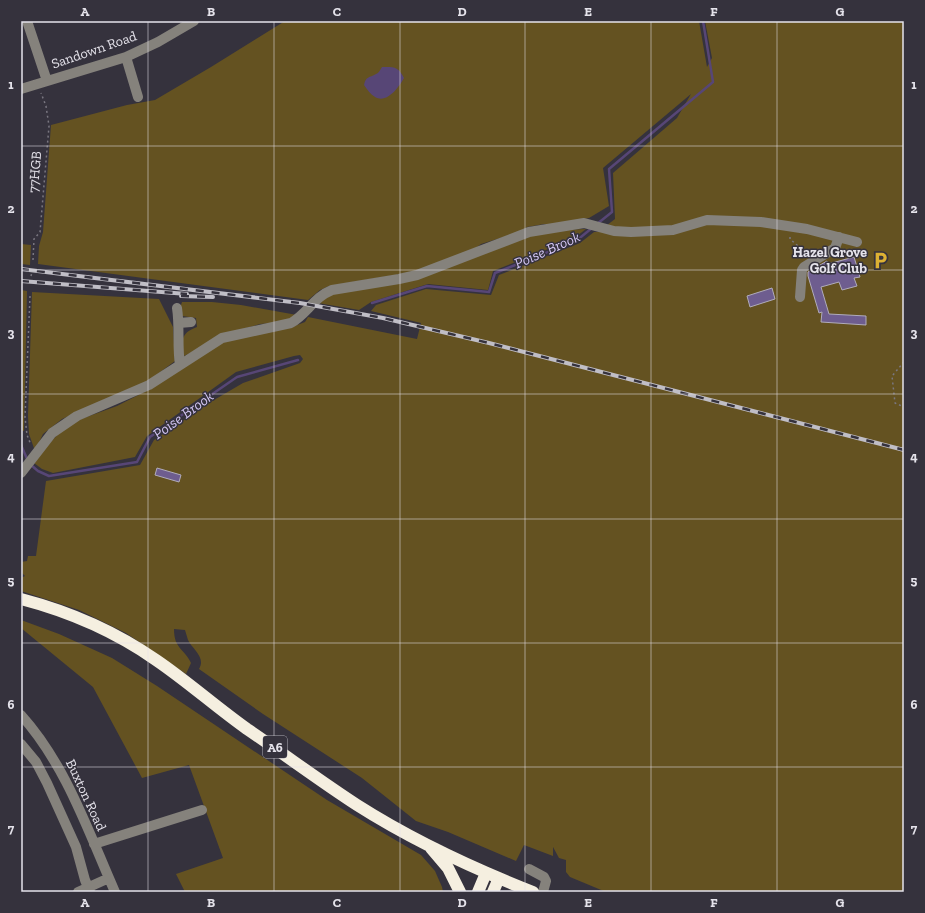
<svg xmlns="http://www.w3.org/2000/svg" width="925" height="913" font-family="'Zilla Slab',serif">
  <style>
    .green { fill: #645221 }
    .water { fill: #574676 }
    .lines { fill: none; stroke-linecap: round; stroke-linejoin: round }
    .stream { stroke: #574676; stroke-width: 2.5 }
    .building { fill: #6e5d8f; stroke: #b0acbb }
    .path { stroke: #7a7781; stroke-width: 1.5; stroke-dasharray: 2 3; stroke-linecap: butt }
    .minor { stroke: #85827c; stroke-width: 10 }
    .highway { stroke: #f5efe0; stroke-width: 12 }
    .rail-casing { stroke: #c0bec6; stroke-width: 4 }
    .rail { stroke: #35323d; stroke-width: 2.5; stroke-dasharray: 8; stroke-linecap: butt }
    .grid { fill: none; stroke: #e5e3eb; stroke-width: 1; stroke-opacity: 0.55 }
    .labels { text-anchor: middle; dominant-baseline: central; stroke-width: 3; stroke-linejoin: round; paint-order: stroke }
    .shield { fill: #35323d; stroke: #b0aeb7; stroke-width: 1 }
    .shield-label { font-size: 13px; font-weight: bold; fill: #e5e3eb }
    .street-label { font-size: 14px; fill: #e5e3eb; stroke: #35323d }
    .poi-label { font-size: 14px; font-weight: bold; fill: #e5e3eb; stroke: #35323d; text-anchor: end }
    .water-label { font-size: 15px; font-style: italic; fill: #d5c7f5; stroke: #35323d }
    .neatline { fill: none; stroke: #e5e3eb; stroke-width: 1.5 }
    .grid-label { font-size: 13px; text-anchor: middle; font-weight: bold; fill: #e5e3eb }
  </style>
  <rect width="100%" height="100%" fill="#35323d"/>
  <path class="green" d="M285,21H699L707,67L712,58L705,21H904V892H606L570,877L566,872V860L559,858L553,847V856L524,845L516,861L448,832L416,821L362,778L263,714L199,669C206,657 193,650 188,640C187,637 186,633 185,630L174,629C174,649 184,648 191,663L186,674L126,633L79,610L21,591V578L25,576L21,572V562L27,561L28,556H36L46,481L140,465L154,440L214,400L243,383L300,363L303,359L300,355L294,356L236,372L147,436L135,457L53,473L42,469L34,463L45,448L60,432L81,419L117,406L152,388L226,340L292,327L305,322L308,317L417,339L421,323L371,311L376,305L426,289L491,295L499,275L580,243L594,232H598L615,219L613,173L677,118L691,94L603,168L609,206L589,218L551,225L544,224L527,227L523,231L481,244L473,250L419,271L329,286L320,290L308,300L38,264L39,246L43,232L51,125L127,105L155,100L211,67Z
    M586,229L573,239L493,271L488,290L428,284L371,302L359,310L318,303L331,293L344,292L530,236L559,230Z
    M21,244L31,245L30,265L21,264Z
    M21,290L27,291L24,431L21,430Z
    M32,292L159,299L173,327L175,361L148,381L62,419L43,434L35,451L29,434L28,416Z
    M182,302H212L241,305L297,315L292,321L260,324L236,331L182,357C182,341 180,333 197,327L196,318L182,316L180,308Z
    M21,620L59,634L112,658L157,686L327,800L421,855L435,871L442,887L443,892H185L176,874L223,858L189,765L142,778L93,687L21,628Z"/>
  <path class="water" d="M382,67C394,67 398,66 404,78C399,87 387,104 375,97C370,94 367,89 364,85C366,76 369,78 376,74C379,73 380,70 382,67Z"/>
  <g class="lines">
    <path class="stream" d="M597,224L612,212L609,169L713,82L703,21
      M372,303L427,286L489,292L495,273L576,241L592,228
      M21,445L28,461
      M31,465L38,471L49,476L137,462L150,437L237,377L298,360"/>
  </g>
  <path class="building" d="M854,257L860,277L854,278L857,286L842,290L839,282L821,287L829,314L866,316V325L821,322L822,312L819,313L808,276V272L827,261L828,264Z
    M772,288L775,299L750,307L747,296Z
    M157,468L181,475L179,482L155,475Z"/>
  <g class="lines">
    <path class="path" d="M790,237V239L805,252L806,256
      M33,260L34,239L40,232L49,126L46,106L41,93
      M31,276L32,272
      M30,296L25,417L27,435L31,445
      M904,362L892,376L895,403L904,407"/>
    <path class="minor" d="M27,21L47,81
      M126,57L138,97
      M21,89L126,57L158,42L194,21
      M800,297L802,270L804,267L835,248L839,237
      M177,308C180,327 177,346 180,365
      M179,323L191,322
      M21,473L52,433L77,416L149,385L222,338L291,323C307,314 314,297 332,290L399,279L417,275L529,232L584,223L614,231L631,232L673,230L707,220L761,222L807,229L857,242
      M21,715C66,765 88,831 115,892
      M21,744L36,762L47,783L76,847L85,880L90,892
      M94,844L202,810
      M529,869L544,877L546,881L543,892
      M78,892L109,878"/>
    <path class="highway" d="M21,599C67,611 116,632 156,660C187,681 216,707 247,729C284,754 320,781 357,805C412,840 472,868 533,892
      M431,848L448,868L460,892
      M478,892L486,873
      M493,892L499,878"/>
    <defs>
      <path id="rail" d="M21,269L300,303L383,318L489,343L904,450
        M21,281L187,294
        M181,296L213,297"/>
    </defs>
    <use href="#rail" class="rail-casing"/>
    <use href="#rail" class="rail"/>
  </g>
  <path class="grid" d="M148,21V892M274,21V892M400,21V892M525,21V892M651,21V892M777,21V892M21,146H904M21,270H904M21,394H904M21,519H904M21,643H904M21,767H904"/>
  <defs>
    <symbol id="parking-bare" viewBox="-9 -9 18 18"><path d="M-3.5-5.5H1a3.5 3.5 0 0 1 0 7H-1V5.5H-3.5ZM-1-3.4V-.6H.8a1.4 1.4 0 0 0 0-2.8Z" fill="#ddb133" stroke="#35323d" stroke-width="2.5" paint-order="stroke"/></symbol>
  </defs>
  <g fill-rule="evenodd">
    <use href="#parking-bare" x="868" y="248" width="25" height="25"/>
  </g>
  <g class="labels">
    <rect class="shield" x="263" y="736" width="24" height="22" rx="3"/>
    <g class="shield-label">
      <text x="275" y="747">A6</text>
    </g>
    <g class="street-label">
      <text transform="translate(94 50) rotate(-19)">Sandown Road</text>
      <text transform="translate(35 172) rotate(-85)">77HGB</text>
      <text transform="translate(86 795) rotate(65)">Buxton Road</text>
    </g>
    <g class="poi-label">
      <text x="867" y="252">Hazel Grove<tspan x="867" dy="16">Golf Club</tspan></text>
    </g>
    <g class="water-label">
      <text transform="translate(547 250) rotate(-24)">Poise Brook</text>
      <text transform="translate(183 415) rotate(-36)">Poise Brook</text>
    </g>
  </g>
  <rect width="925" height="913" fill="none" stroke="#35323d" stroke-width="44"/>
  <rect x="22" y="22" width="881" height="869" class="neatline"/>
  <g class="grid-label">
    <text x="85" y="16">A</text>
    <text x="211" y="16">B</text>
    <text x="337" y="16">C</text>
    <text x="462" y="16">D</text>
    <text x="588" y="16">E</text>
    <text x="714" y="16">F</text>
    <text x="840" y="16">G</text>
    <text x="11" y="89">1</text>
    <text x="914" y="89">1</text>
    <text x="11" y="213">2</text>
    <text x="914" y="213">2</text>
    <text x="11" y="337">3</text>
    <text x="914" y="337">3</text>
    <text x="11" y="461">4</text>
    <text x="914" y="461">4</text>
    <text x="11" y="585">5</text>
    <text x="914" y="585">5</text>
    <text x="11" y="709">6</text>
    <text x="914" y="709">6</text>
    <text x="11" y="833">7</text>
    <text x="914" y="833">7</text>
    <text x="85" y="907">A</text>
    <text x="211" y="907">B</text>
    <text x="337" y="907">C</text>
    <text x="462" y="907">D</text>
    <text x="588" y="907">E</text>
    <text x="714" y="907">F</text>
    <text x="840" y="907">G</text>
  </g>
</svg>
